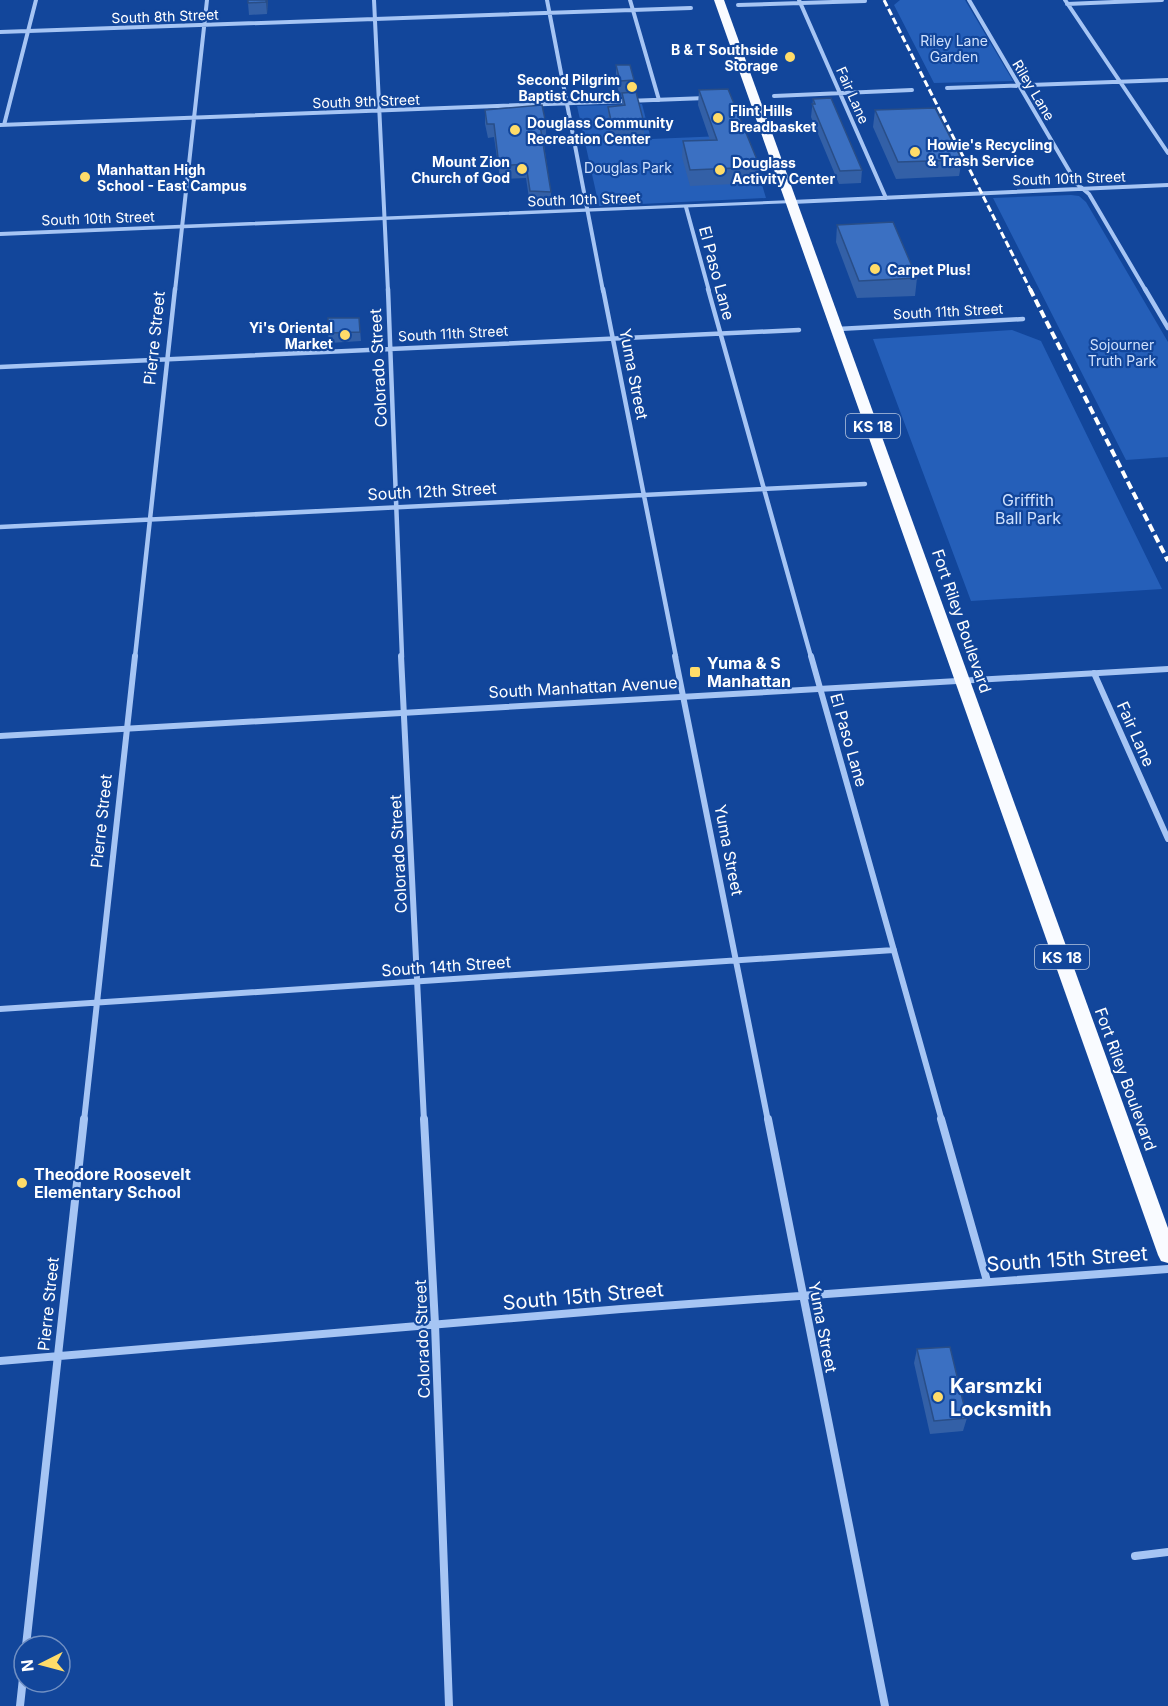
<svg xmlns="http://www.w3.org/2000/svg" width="1168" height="1706" font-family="Inter,sans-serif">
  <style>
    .green { fill: #255fb9 }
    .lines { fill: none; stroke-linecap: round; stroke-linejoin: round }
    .minor-far3 { stroke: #a6c5f4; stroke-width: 4 }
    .minor-far2 { stroke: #a6c5f4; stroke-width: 4.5 }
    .minor-far1 { stroke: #a6c5f4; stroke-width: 6 }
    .minor { stroke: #a6c5f4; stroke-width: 8 }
    .tertiary { fill: #a6c5f4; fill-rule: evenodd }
    .trunk { fill: #f9fbff; fill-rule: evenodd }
    .rail-far1 { stroke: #fff; stroke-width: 3; stroke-dasharray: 7 3; stroke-linecap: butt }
    .rail { stroke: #fff; stroke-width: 4; stroke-dasharray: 8 4; stroke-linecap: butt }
    .wall { fill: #3360a7 }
    .shaded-wall { fill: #294e88 }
    .building { fill: #3b70c2; stroke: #294e88; stroke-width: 1.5 }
    .poi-dot { fill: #ffdc69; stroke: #12469b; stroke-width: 2 }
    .labels { text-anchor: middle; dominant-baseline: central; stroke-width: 4.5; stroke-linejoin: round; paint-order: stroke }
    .far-street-label { font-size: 14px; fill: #fff; stroke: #12469b }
    .far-park-label { font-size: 14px; fill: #cfe1fd; stroke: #12469b }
    .far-poi-label { font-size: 14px; font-weight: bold; fill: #fff; stroke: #12469b; text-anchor: start }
    .shield { fill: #12469b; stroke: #b8c8e1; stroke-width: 1.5 }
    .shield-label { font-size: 15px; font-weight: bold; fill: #fff }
    .street-label { font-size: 16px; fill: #fff; stroke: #12469b }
    .park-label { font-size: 16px; fill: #cfe1fd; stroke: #12469b }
    .poi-label { font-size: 16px; font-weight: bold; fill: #fff; stroke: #12469b; text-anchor: start }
    .near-street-label { font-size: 20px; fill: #fff; stroke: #12469b }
    .near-poi-label { font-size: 20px; font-weight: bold; fill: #fff; stroke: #12469b; text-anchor: start }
  </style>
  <rect width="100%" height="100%" fill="#12469b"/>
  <path class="green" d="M900,0H965L1013,81L934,83L894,5Z
    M642,104L651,139L747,135L766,198L599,206L577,106Z
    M1071,195L1079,196L1086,202L1168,342V457L1126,460L993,198Z
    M1012,330L1041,341L1162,589L971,601L873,339Z"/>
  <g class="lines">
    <path class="minor-far3" d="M374,0L388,291
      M547,0L603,291
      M630,0L659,100
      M799,0L886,198
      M969,0L1077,184L1089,194L1146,291
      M1065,0L1168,153
      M1067,4L1162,0
      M738,5L865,1
      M0,32L691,8
      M947,88L1168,80
      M774,96L912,90
      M0,125L706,98
      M4,125L36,0
      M792,202L1168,185
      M686,207L709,291
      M175,291L207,0"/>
    <path class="minor-far2" d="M388,289L402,657
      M603,289L676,657
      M708,289L811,657
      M1145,289L1168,328
      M838,329L1023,319
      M0,367L799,330
      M0,527L865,484
      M135,657L175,289"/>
    <path class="minor-far1" d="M401,656L424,1121
      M675,656L768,1121
      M811,656L942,1121
      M1094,673L1168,839
      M0,1009L894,950
      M84,1121L135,656"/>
    <path class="minor" d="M424,1119L435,1324L449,1706
      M768,1119L885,1706
      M941,1119L987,1281
      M0,1361L621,1309L1168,1269
      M1135,1556L1168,1552
      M26,1646L84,1119
      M20,1706L24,1669"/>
    <path class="tertiary" d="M792,200L795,202L794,203L0,236V232Z
      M1168,666V672L0,739V733Z"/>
    <path class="trunk" d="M714,0H724L1168,1228V1263L1161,1261L1158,1255Z"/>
    <path class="rail-far1" d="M884,0L1031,291"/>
    <path class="rail" d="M1030,289L1168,561"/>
  </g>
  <path class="wall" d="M268,0L267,14L249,15L248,3Z
    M616,65L634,80V93L644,123V136L612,137L608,120V107L622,105V97H620L616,81Z
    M699,90L760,167L758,183L690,186L682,157L683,141L710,140L698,105Z
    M813,99L862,170L861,183L839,184L811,117Z
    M485,110L546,124V138H543L551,192V206L530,205L526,178L500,179L494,137L488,138L485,124Z
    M875,110L962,160L959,176L896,179L873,127Z
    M837,225L917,278L915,296L857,298L836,242Z
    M359,318L361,341L329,343L328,333Z
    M917,1349L967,1418L963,1431L930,1434L914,1363Z"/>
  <path class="shaded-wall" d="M266,0H268L267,14L266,2Z"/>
  <path class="building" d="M248,0H266V2L248,3Z
    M616,65H630L634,80L620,81Z
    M728,89L760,167L690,170L683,141L717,140L699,90Z
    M636,92L644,123L612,125L608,107L625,105L622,93Z
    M831,98L862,170L840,171L812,104H815L813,99Z
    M542,105L546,124L540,125L551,192L530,191L526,164L499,166L494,124H487L485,110Z
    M935,108L962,160L898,162L875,110Z
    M893,222L917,278L859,281L837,225Z
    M328,318H359L360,332L328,333Z
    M950,1347L967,1418L934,1421L917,1349Z"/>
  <g class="poi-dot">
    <circle cx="790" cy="57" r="6"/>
    <circle cx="632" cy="87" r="6"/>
    <circle cx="718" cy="118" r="6"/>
    <circle cx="515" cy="130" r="6"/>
    <circle cx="915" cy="152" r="6"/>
    <circle cx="522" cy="169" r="6"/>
    <circle cx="720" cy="170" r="6"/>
    <circle cx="85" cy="177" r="6"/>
    <circle cx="875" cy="269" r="6"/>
    <circle cx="345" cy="335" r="6"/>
    <rect x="689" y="666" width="12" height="12" rx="3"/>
    <circle cx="22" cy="1183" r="6"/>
    <circle cx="938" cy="1397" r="6"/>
  </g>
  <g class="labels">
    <g class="far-street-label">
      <text transform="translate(165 16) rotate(-2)">South 8th Street</text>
      <text transform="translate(1034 90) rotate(59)">Riley Lane</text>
      <text transform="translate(853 95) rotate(66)">Fair Lane</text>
      <text transform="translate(366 101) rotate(-2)">South 9th Street</text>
      <text transform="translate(1069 178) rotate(-2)">South 10th Street</text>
      <text transform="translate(584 199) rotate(-2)">South 10th Street</text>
      <text transform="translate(98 218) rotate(-2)">South 10th Street</text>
      <text transform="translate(948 311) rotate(-3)">South 11th Street</text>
      <text transform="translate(453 333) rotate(-3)">South 11th Street</text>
    </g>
    <g class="far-park-label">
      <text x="954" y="40">Riley Lane<tspan x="954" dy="16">Garden</tspan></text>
      <text x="628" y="167">Douglas Park</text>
      <text x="1122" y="344">Sojourner<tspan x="1122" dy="16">Truth Park</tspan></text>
    </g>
    <g class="far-poi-label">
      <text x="778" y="49" text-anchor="end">B &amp; T Southside<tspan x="778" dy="16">Storage</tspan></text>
      <text x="620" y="79" text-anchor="end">Second Pilgrim<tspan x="620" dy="16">Baptist Church</tspan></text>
      <text x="730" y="110">Flint Hills<tspan x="730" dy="16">Breadbasket</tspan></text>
      <text x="527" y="122">Douglass Community<tspan x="527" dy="16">Recreation Center</tspan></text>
      <text x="927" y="144">Howie's Recycling<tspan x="927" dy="16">&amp; Trash Service</tspan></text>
      <text x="510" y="161" text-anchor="end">Mount Zion<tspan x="510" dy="16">Church of God</tspan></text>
      <text x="732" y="162">Douglass<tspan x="732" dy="16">Activity Center</tspan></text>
      <text x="97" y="169">Manhattan High<tspan x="97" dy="16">School - East Campus</tspan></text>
      <text x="887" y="269">Carpet Plus!</text>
      <text x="333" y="327" text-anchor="end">Yi's Oriental<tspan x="333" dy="16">Market</tspan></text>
    </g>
    <g class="shield">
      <rect x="846" y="414" width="54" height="24" rx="4.5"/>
      <rect x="1035" y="945" width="54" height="24" rx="4.5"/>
    </g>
    <g class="shield-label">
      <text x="873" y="426">KS 18</text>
      <text x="1062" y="957">KS 18</text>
    </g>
    <g class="street-label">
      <text transform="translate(717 273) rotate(75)">El Paso Lane</text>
      <text transform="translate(154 338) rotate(-84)">Pierre Street</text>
      <text transform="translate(378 368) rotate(-93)">Colorado Street</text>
      <text transform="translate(634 374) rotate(79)">Yuma Street</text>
      <text transform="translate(432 491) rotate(-3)">South 12th Street</text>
      <text transform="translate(962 621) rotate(71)">Fort Riley Boulevard</text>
      <text transform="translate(583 687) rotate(-3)">South Manhattan Avenue</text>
      <text transform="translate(1136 734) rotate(66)">Fair Lane</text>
      <text transform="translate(849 740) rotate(74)">El Paso Lane</text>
      <text transform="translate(101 821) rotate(-84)">Pierre Street</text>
      <text transform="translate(729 850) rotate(79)">Yuma Street</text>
      <text transform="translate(398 854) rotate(-93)">Colorado Street</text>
      <text transform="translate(446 966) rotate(-4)">South 14th Street</text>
      <text transform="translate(1126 1079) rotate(70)">Fort Riley Boulevard</text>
      <text transform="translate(48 1304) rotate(-84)">Pierre Street</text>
      <text transform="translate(823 1327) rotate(79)">Yuma Street</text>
      <text transform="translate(422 1339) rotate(-92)">Colorado Street</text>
    </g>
    <g class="park-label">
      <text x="1028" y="500">Griffith<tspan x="1028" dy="18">Ball Park</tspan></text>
    </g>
    <g class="poi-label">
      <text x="707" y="663">Yuma &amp; S<tspan x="707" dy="18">Manhattan</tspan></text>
      <text x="34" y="1174">Theodore Roosevelt<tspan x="34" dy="18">Elementary School</tspan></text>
    </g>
    <g class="near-street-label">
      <text transform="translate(1067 1259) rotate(-4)">South 15th Street</text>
      <text transform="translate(583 1296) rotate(-5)">South 15th Street</text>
    </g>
    <g class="near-poi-label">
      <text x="950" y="1386">Karsmzki<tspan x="950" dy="23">Locksmith</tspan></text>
    </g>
  </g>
  <g transform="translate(42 1664) rotate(264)"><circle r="28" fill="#12469b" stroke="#7190c3" stroke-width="1.5"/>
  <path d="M0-4.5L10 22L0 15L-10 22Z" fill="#ffdc69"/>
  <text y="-9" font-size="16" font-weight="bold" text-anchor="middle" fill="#ffffff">N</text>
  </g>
</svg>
